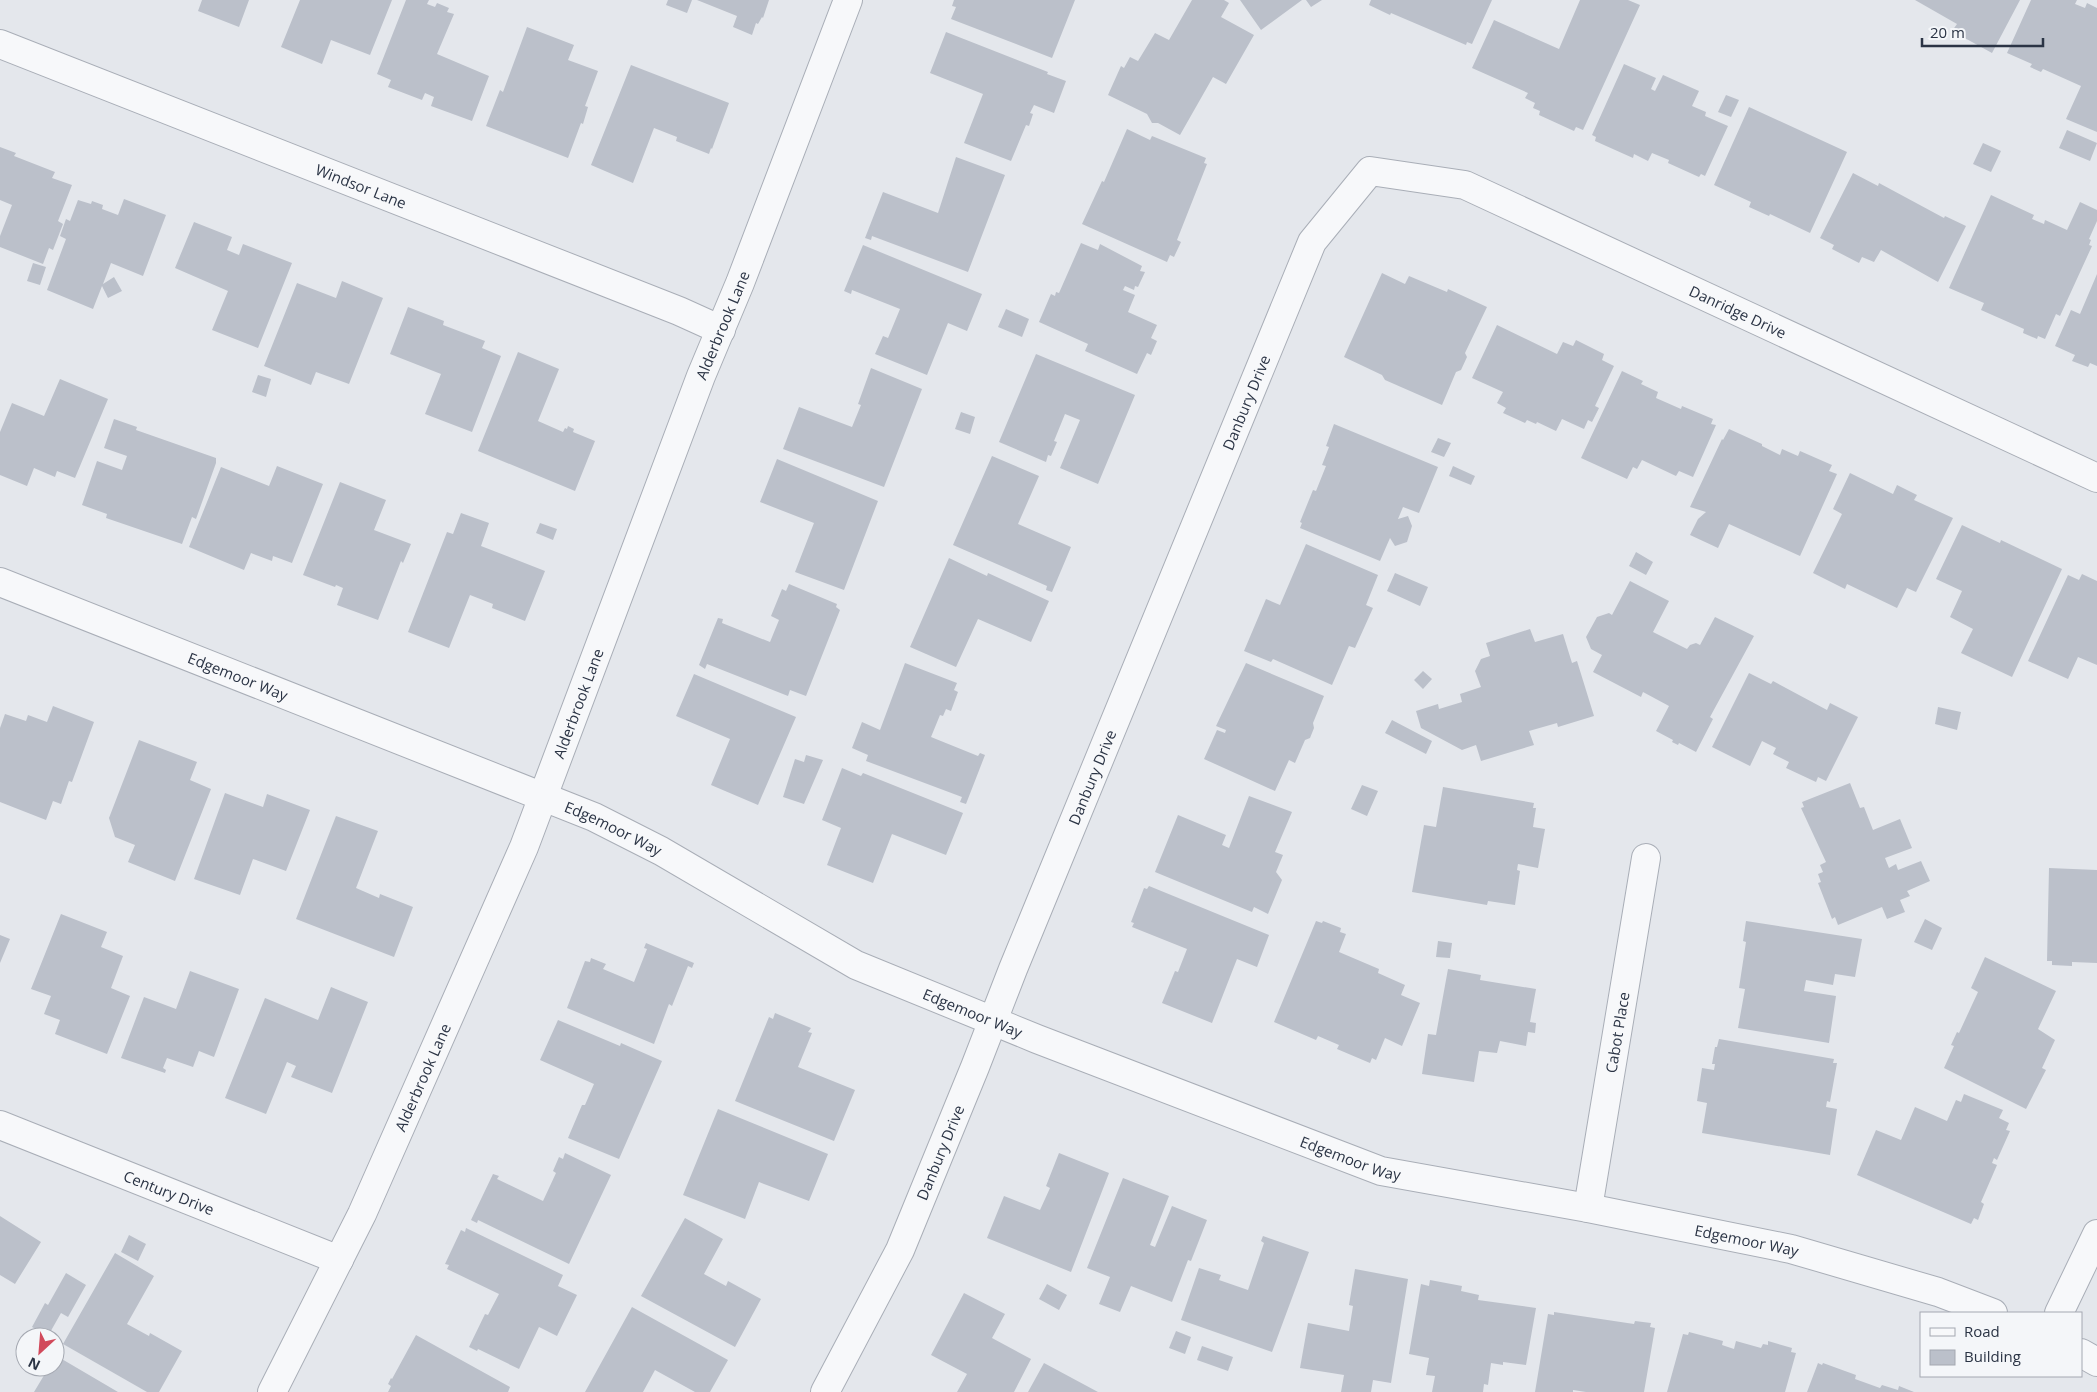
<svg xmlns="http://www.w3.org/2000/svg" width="2097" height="1392" font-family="'Open Sans',sans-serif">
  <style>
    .building { fill: #bbc0ca }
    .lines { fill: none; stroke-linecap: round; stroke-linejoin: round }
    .street-casing { stroke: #a9aeb7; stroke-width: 30 }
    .street { stroke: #f7f8fa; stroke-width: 28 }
    .labels { text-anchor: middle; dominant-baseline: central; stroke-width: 4; stroke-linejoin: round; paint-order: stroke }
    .street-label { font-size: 15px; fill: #2b3445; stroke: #f4f6f9 }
  </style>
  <rect width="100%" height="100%" fill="#e4e7ec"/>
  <path class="building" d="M202,0H249L239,27L198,11Z
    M300,0H392L370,55L331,40L322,64L281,47Z
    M406,0H429L427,4L435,7L437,3L449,8L447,12L454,14L437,54L489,76L472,121L431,106L434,97L425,93L422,100L388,87L391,80L377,74Z
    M668,0H692L687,13L666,5Z
    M697,0H769L763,18L762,17L758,24L756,23L752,35L733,27L737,16Z
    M954,0H1075L1052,58L951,19L956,7L952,6Z
    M1192,0H1224L1229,3L1221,17L1254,35L1226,84L1213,77L1180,135L1158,123H1152L1147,114L1108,95L1121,66L1124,68L1130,57L1138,61L1155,33L1169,40Z
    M1240,0H1302L1261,30Z
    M1306,0H1322L1311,7Z
    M1371,0H1492L1472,44L1467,42L1466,45L1391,13L1390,15L1369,5Z
    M1580,0H1628L1640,5L1583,130L1576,127L1574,131L1539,115L1540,111L1533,108L1535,103L1525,98L1528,93L1472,68L1494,20L1559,49Z
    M1915,0H2020L1992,53L1952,31L1957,24Z
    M2031,0H2077L2075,4L2085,8L2087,3L2097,8V132L2066,119L2081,86L2043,69L2041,72L2030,67L2032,64L2007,53Z
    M527,27L574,45L568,60L598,71L585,106L588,107L583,124L581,123L568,158L486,126L500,90L503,92Z
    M946,32L1048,72L1047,74L1066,81L1054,113L1034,105L1030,113L1033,114L1029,126L1026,125L1011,161L964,143L983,94L930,73Z
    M1624,64L1656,78L1651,89L1655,91L1663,75L1699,91L1692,106L1706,112L1705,116L1728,126L1705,176L1701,174L1699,177L1668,163L1669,160L1652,153L1648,161L1634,154L1633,158L1595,141L1596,137L1592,135Z
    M631,65L729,103L712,149L711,148L709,154L676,141L677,137L654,128L633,183L591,165Z
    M1726,95L1739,100L1731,117L1718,112Z
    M1749,107L1847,152L1810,233L1770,214L1769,216L1749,207L1751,202L1714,185Z
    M1127,129L1150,140L1152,136L1206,158L1204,163L1207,164L1177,240L1181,242L1174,257L1170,255L1167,262L1082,224L1102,181L1104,182Z
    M2067,130L2097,143L2090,161L2059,148Z
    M1983,143L2001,151L1991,172L1973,164Z
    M0,147L16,153L14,156L55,172L52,178L72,185L58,221L63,224L53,250L49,248L43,264L0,247V236L12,205L0,200Z
    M956,157L1005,175L968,272L872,236L871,240L865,238L883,192L938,213Z
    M1853,173L1878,186L1879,183L1944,218L1945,216L1966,226L1938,282L1881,250L1874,262L1862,257L1859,263L1832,249L1834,245L1820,238Z
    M1991,195L2034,215L2032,219L2044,224L2045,220L2067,230L2080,202L2097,210V221L2089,239L2091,240L2089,245L2092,246L2060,316L2056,314L2045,339L2038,336L2037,339L2023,333L2024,329L1981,310L1984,303L1949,288Z
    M124,199L166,215L143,276L111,263L103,284L114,277L122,291L108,298L102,286L93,309L47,290L66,239L60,236L66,219L70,221L78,200L91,204L92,201L103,205L102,209L118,215Z
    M194,222L232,237L227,250L239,255L243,244L292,263L258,348L212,330L228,291L175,268Z
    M1081,243L1098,250L1100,244L1142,266L1140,271L1145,272L1138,287L1135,286L1134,290L1125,286L1123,290L1135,295L1128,312L1157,325L1151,338L1157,341L1151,355L1147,353L1137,374L1085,351L1088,344L1039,322L1051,294L1055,296L1056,292L1059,293Z
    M863,245L982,294L967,331L948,323L927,375L875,354L883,336L888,338L900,309L852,290L851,294L844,291Z
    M33,263L46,267L40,285L27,281Z
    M1382,273L1405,284L1409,276L1447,292L1448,289L1487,307L1465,353L1467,357L1461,370L1456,372L1442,405L1385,380L1382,375L1344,357Z
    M2097,274V366L2090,363L2088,367L2072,361L2075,355L2055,346L2071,310L2080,314Z
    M342,281L383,298L349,384L316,372L311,385L264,366L297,283L336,298Z
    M408,307L444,321L443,325L485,341L482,348L501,356L472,432L425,414L441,374L390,354Z
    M1006,309L1029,319L1022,337L998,327Z
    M1497,325L1557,354L1563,342L1573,346L1576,340L1604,354L1602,360L1614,366L1595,406L1599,408L1592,422L1588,420L1584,429L1562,419L1556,431L1537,422L1536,424L1527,420L1525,423L1503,413L1506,408L1497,403L1503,392L1472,378Z
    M518,352L559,369L538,421L563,432L565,428L567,429L568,426L574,429L573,432L595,441L575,491L478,451Z
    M1036,354L1135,395L1098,484L1060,468L1080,420L1065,414L1054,441L1057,442L1051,456L1048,455L1046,462L999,442Z
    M871,368L922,389L884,487L783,449L799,407L852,427L861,405L858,404Z
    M1622,371L1643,381L1641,384L1658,392L1656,398L1681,409L1682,406L1713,419L1711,424L1716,425L1693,477L1679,471L1676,476L1642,460L1637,469L1633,467L1627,479L1581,458Z
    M258,375L271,379L266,397L252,392Z
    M60,379L108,399L75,478L57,471L55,477L34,468L27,486L0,475V432L12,403L44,416Z
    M961,412L975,417L970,434L955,429Z
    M114,419L137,427L136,430L216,458V463L196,519L192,517L182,544L106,518L107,514L82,505L97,461L122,470L127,456L104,448Z
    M1334,424L1438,467L1419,513L1403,507L1398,519L1408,516L1412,526L1407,542L1395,546L1390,538L1380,561L1300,528L1302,523L1300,522L1313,490L1316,491L1326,466L1322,465L1329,447L1326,446Z
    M1729,429L1762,444V446L1780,455L1782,449L1798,456L1800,451L1832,465L1829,471L1837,474L1800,556L1729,524L1718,548L1690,535L1698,519L1706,512L1690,507L1722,439L1723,440Z
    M1438,438L1451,443L1444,457L1431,452Z
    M992,456L1039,476L1018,524L1071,547L1052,592L1046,590L1047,586L953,545Z
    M777,459L878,501L844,590L795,572L814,523L760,502Z
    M277,466L323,484L292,563L273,556L272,561L251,553L244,570L189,547L221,467L269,486Z
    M1453,466L1475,476L1471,485L1449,476Z
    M1850,473L1893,494L1897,485L1917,495L1914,500L1953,518L1916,592L1907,588L1897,608L1847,584L1845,589L1813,573L1842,514L1833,509Z
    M340,482L386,500L374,530L411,544L403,563L401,561L378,620L337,605L343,588L336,585L335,587L303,575Z
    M461,513L489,523L481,546L545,571L525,621L492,608L493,604L470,595L449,648L408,632L447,532L453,534Z
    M540,523L557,529L553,540L536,533Z
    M1962,525L2000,543L2001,540L2062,569L2012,677L1961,653L1973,629L1950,617L1962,591L1936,579Z
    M1306,544L1378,575L1366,605L1373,608L1355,648L1349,646L1332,685L1273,659L1271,662L1244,651L1266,599L1280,605Z
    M1636,552L1653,562L1646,575L1629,566Z
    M949,558L987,576L988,573L1049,601L1031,642L978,619L956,667L910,647Z
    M1395,573L1428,587L1420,606L1387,591Z
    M2082,574L2097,581V665L2078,657L2068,679L2028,661L2068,575L2079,580Z
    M1630,581L1669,601L1653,632L1687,649L1690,645L1696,643L1700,645L1715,617L1754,636L1710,717L1713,719L1696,752L1679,743L1678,745L1672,742L1673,740L1656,731L1669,706L1643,692L1641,697L1593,672L1602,655L1591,649L1586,637L1597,617L1609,613L1612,615Z
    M789,584L837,604L836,607L840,610L806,696L790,690L788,696L707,664L705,669L699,665L718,618L723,619L722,623L770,642L779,620L771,616L782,589L786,591Z
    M1530,629L1535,642L1563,634L1572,663L1577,661L1594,716L1558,727L1557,723L1529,731L1534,745L1481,761L1476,745L1462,750L1421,728L1416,711L1438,704L1439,709L1462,702L1460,694L1481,687L1475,671L1481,659L1490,656L1486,643Z
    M905,663L957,683L954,690L958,692L951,711L946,709L943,716L940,715L931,737L978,756L980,753L985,755L966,804L960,802L962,797L866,761L868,755L852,748L862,722L880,730Z
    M1246,663L1324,696L1313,723L1314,728L1310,738L1305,740L1295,763L1289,760L1275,791L1204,759L1217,730L1225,733L1226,730L1216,726Z
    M1423,671L1432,679L1423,689L1414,680Z
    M1749,673L1771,684L1773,681L1827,710L1830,703L1858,717L1826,781L1818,777L1816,782L1786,768L1789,762L1773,754L1776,748L1762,741L1750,766L1712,747Z
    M694,674L796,717L758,805L711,785L730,739L676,716Z
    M53,706L94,722L72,782L69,781L61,804L53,801L46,820L0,802V728L5,714L26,721L28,715L47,722Z
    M1938,707L1961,712L1957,730L1935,724Z
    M1392,720L1432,741L1426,754L1385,733Z
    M139,740L197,762L190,780L211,789L175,881L128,862L135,845L115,837L109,818Z
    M806,755L823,760L804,804L783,797L795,759L804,762Z
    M842,768L861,776L863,773L963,813L946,855L892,834L873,883L827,865L841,828L822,820Z
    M1850,783L1860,808L1864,807L1873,830L1900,819L1912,848L1885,858L1889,868L1896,864L1898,870L1921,861L1930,881L1907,891L1910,896L1900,900L1905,912L1887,919L1882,907L1838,925L1835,917L1832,919L1818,883L1821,882L1818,874L1823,872L1820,865L1826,862L1801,808L1804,807L1802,802Z
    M1362,785L1378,791L1367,816L1351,809Z
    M1443,787L1534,803L1533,808H1536L1533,827L1545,829L1538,868L1518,864L1517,870L1520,871L1515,905L1488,901L1487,905L1412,892L1424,825L1436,827Z
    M225,793L263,807L267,794L310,810L286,871L253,859L240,895L194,879Z
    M1249,796L1292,812L1275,852L1283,855L1276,872L1282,880L1268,914L1254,907L1252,912L1155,872L1178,815L1226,835L1222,845L1229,848Z
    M336,816L378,831L356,888L379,898L380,894L413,907L394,957L296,919Z
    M2049,868L2097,870V963L2072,962V966L2052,965V961H2047Z
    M1149,886L1269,935L1257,967L1237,959L1212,1023L1162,1003L1175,971L1178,972L1187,949L1132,927L1134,923L1131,922L1144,888L1147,889Z
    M61,914L107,932L101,947L123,956L111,988L130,996L107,1054L55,1034L60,1020L44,1014L51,996L31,989Z
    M1925,919L1942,928L1932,950L1914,942Z
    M1316,921L1322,923L1323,921L1341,928L1340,932L1346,934L1339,952L1379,969L1378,973L1405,985L1401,995L1420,1003L1402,1046L1385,1038L1376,1060L1372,1058L1370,1063L1337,1049L1339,1045L1318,1036L1316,1040L1274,1022Z
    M1746,921L1862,939L1855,977L1835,974L1833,985L1806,980L1804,991L1836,996L1829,1043L1738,1028L1745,989L1739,988L1746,942L1743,941Z
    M0,935L10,939L0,963Z
    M1438,941L1452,943L1450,958L1436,957Z
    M646,943L694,963L692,968L688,966L672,1006L669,1004L654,1044L567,1008L585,961L590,962L591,958L606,964L603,969L634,982L647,949L644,948Z
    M1985,957L2056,991L2038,1029L2055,1040L2042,1068L2046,1070L2026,1109L1944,1068L1954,1046L1951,1045L1957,1032L1959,1033L1978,992L1971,988Z
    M1448,969L1481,975L1480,980L1536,989L1530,1022L1536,1023L1535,1033L1528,1032L1526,1046L1500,1041L1497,1053L1479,1051L1474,1082L1422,1074L1428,1034L1436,1035Z
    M190,971L239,989L214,1057L199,1051L193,1067L167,1058L163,1068L166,1070L165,1073L121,1058L144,997L176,1009Z
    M331,987L368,1002L332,1093L291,1077L296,1066L287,1062L266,1114L225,1098L265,998L318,1020Z
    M775,1013L811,1028L808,1032L812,1033L798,1067L855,1090L834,1141L735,1101L769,1017L773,1019Z
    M558,1020L620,1046L621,1043L662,1061L619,1159L568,1138L582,1105H585L594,1084L540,1060Z
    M1719,1039L1834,1059L1833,1063H1837L1830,1102L1827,1101L1826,1107L1837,1109L1830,1155L1702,1133L1707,1103L1697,1101L1702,1068L1714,1070L1715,1064H1712L1715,1047H1717Z
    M1964,1094L2003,1110L1999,1118L2009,1123L2006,1130L2010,1131L1997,1160L1994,1158L1992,1163L1997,1165L1981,1202L1984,1204L1978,1220L1974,1218L1971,1224L1857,1175L1876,1130L1901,1140L1915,1107L1947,1121L1956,1100L1961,1102Z
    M718,1109L828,1154L809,1201L759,1182L745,1219L683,1195Z
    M565,1153L611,1175L569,1264L478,1220L477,1223L471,1220L493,1174L499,1176L497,1179L543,1201L556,1173L553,1171L559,1157L563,1159Z
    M1059,1153L1109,1173L1071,1272L987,1238L1004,1196L1040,1210L1050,1188L1046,1186Z
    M1123,1178L1169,1196L1150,1245L1155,1247L1172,1206L1207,1220L1191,1261L1188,1260L1172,1302L1131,1286L1120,1312L1099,1304L1110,1277L1087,1268Z
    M0,1216L41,1242L15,1284L0,1275Z
    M685,1218L723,1239L704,1274L726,1286L728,1281L761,1299L735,1347L641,1296Z
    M466,1228L563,1275L558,1286L577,1295L557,1336L539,1327L519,1369L478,1349L477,1351L469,1347L485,1314L488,1315L499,1294L447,1269L449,1265L445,1264L461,1230L465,1232Z
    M129,1235L146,1244L138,1261L121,1252Z
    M1263,1236L1309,1252L1272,1352L1181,1320L1199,1268L1221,1275L1219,1280L1248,1290L1264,1243L1261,1241Z
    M115,1253L154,1276L127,1324L149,1336L150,1333L182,1351L159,1392H147L63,1344Z
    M1355,1269L1408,1279L1391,1383L1373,1380L1371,1392H1341L1344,1375L1300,1368L1308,1323L1349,1331L1353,1306L1349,1305Z
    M66,1273L86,1285L68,1317L61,1313L48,1336L32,1327L45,1303L48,1305Z
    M1430,1280L1462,1286L1461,1291L1479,1295L1478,1300L1536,1308L1526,1365L1503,1362V1365L1491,1363L1488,1385L1484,1384L1483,1392H1432L1435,1376L1426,1375L1429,1358L1409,1354L1421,1284L1429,1286Z
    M1047,1284L1067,1295L1059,1310L1039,1299Z
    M964,1293L1005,1314L992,1338L1031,1359L1014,1392H957L967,1374L931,1355Z
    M632,1307L728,1360L710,1392H695L655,1370L643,1392H585Z
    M1554,1312L1634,1324L1635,1321L1651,1323L1650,1327L1655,1328L1644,1392H1586L1573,1390V1392H1535L1548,1314L1554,1315Z
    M1176,1331L1191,1337L1185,1354L1169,1348Z
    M1689,1332L1723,1341L1722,1345L1734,1349L1736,1341L1761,1348L1763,1344L1768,1345V1341L1792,1348L1791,1352L1796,1353L1785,1392H1667L1683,1334L1688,1335Z
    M416,1335L510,1387L508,1392H388L391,1386L388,1384L391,1378L392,1379Z
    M1202,1346L1233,1357L1228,1371L1197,1360Z
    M55,1355L118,1392H34L49,1367H55Z
    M1044,1363L1098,1392H1028Z
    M1818,1363L1822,1365L1823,1363L1856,1375L1855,1379L1880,1388L1882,1385L1898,1390L1899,1386L1914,1392H1807Z"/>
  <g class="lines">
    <defs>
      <g id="street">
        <path id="s1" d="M0,44L679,311L721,330"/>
        <path id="s2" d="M0,582L594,817L661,851L856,965L1037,1039L1381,1171L1588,1208L1791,1249L1938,1292L1993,1313"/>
        <path id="s3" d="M0,1125L339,1260"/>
        <path id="s4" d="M1588,1208L1646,858"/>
        <path d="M2059,1313L2097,1234"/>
        <path d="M2081,1353L2097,1362"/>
        <path id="s5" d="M272,1392L362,1214L524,847L701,376L740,283L848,0"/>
        <path id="s6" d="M825,1392L900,1250L975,1067L1013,969L1312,242L1370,171L1465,185L2097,478"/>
      </g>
    </defs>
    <use href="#street" class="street-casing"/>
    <use href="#street" class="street"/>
  </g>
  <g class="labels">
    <g class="street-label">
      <text stroke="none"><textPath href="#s1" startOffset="388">Windsor Lane</textPath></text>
      <text stroke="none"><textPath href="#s6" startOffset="1738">Danridge Drive</textPath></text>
      <text stroke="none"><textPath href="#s5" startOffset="1159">Alderbrook Lane</textPath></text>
      <text stroke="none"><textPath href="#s6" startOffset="1076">Danbury Drive</textPath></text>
      <text stroke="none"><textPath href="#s2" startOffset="256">Edgemoor Way</textPath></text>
      <text stroke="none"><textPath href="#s5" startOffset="754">Alderbrook Lane</textPath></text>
      <text stroke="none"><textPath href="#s6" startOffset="671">Danbury Drive</textPath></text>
      <text stroke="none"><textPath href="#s2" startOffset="661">Edgemoor Way</textPath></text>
      <text stroke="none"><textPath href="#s2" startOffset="1066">Edgemoor Way</textPath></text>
      <text stroke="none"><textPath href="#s4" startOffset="178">Cabot Place</textPath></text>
      <text stroke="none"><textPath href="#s5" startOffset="349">Alderbrook Lane</textPath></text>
      <text stroke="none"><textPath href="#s6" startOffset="266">Danbury Drive</textPath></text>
      <text stroke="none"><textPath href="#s2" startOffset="1471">Edgemoor Way</textPath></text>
      <text stroke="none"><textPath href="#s3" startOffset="182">Century Drive</textPath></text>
      <text stroke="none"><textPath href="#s2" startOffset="1876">Edgemoor Way</textPath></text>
    </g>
  </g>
  <rect x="1920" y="1312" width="162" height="65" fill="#f4f6f9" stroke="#a4a8b1"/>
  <rect x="1930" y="1328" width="25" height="8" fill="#f7f8fa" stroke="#a4a8b1"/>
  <text x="1964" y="1337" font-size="15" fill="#2b3445">Road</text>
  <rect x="1930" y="1350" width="25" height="15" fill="#bbc0ca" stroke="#a4a8b1"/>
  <text x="1964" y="1362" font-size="15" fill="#2b3445">Building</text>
  <g transform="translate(40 1352) rotate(206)"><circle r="24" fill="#f4f6f9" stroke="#a4a8b1"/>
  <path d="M0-4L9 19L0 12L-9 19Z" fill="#d1495b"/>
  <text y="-8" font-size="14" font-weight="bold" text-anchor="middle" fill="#2b3445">N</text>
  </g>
  <path d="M1922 38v8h121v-8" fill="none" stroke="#2b3445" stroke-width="2.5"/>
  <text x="1930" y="38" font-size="15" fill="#2b3445" stroke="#f4f6f9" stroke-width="4" paint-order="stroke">20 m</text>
</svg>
